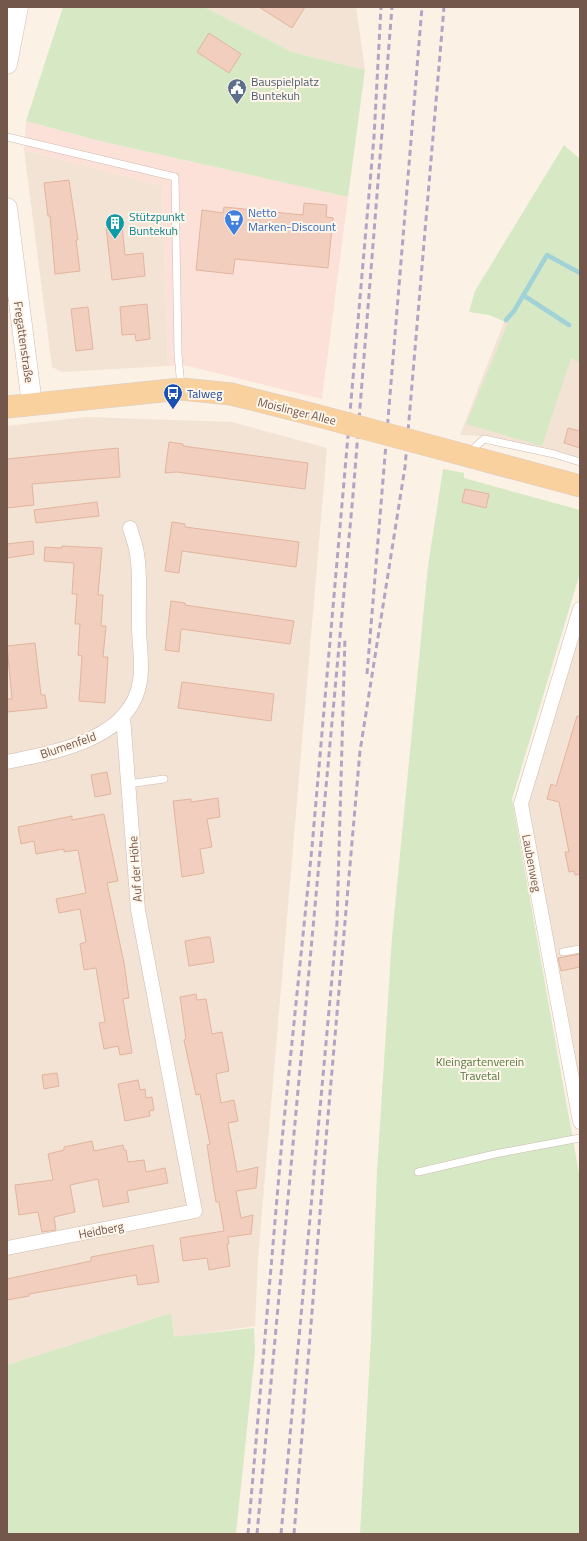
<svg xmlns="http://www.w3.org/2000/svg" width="587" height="1541" font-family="'Titillium Web',sans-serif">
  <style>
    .residential { fill: #f3e3d4 }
    .commercial { fill: #fce1d9 }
    .green { fill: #d6e9c4 }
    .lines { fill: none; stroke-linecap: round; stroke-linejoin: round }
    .stream { stroke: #a0d2d7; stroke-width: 4.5 }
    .building { fill: #f1cebd; stroke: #e3b49e }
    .lane-casing { stroke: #cfbbaf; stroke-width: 8 }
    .street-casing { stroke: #cfbbaf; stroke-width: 15 }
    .secondary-casing { stroke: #d2baac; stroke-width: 21 }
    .primary-casing { stroke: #d8d0cd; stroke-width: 23 }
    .lane { stroke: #fff; stroke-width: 7 }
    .street { stroke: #fff; stroke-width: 14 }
    .secondary { stroke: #fff; stroke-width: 20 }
    .primary { stroke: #f9d19f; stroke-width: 22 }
    .rail { stroke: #b3a4c5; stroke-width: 3; stroke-dasharray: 6 4; stroke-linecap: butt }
    .primary-bridge-casing { stroke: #d8d0cd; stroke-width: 23; stroke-linecap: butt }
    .primary-bridge { stroke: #f9d19f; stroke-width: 22 }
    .labels { text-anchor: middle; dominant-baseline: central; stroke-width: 4; stroke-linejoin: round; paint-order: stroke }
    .service-label { font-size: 12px; fill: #4e5e75; stroke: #fff6eb; text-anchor: start }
    .shop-label { font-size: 12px; fill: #366cbe; stroke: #fff6eb; text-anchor: start }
    .culture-label { font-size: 12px; fill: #0d838f; stroke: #fff6eb; text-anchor: start }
    .street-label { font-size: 12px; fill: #74574b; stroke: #fff6eb }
    .transit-label { font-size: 12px; fill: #164399; stroke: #fff6eb; text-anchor: start }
    .park-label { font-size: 12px; fill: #577a42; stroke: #fff6eb }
  </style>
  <rect width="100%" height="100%" fill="#fcf1e5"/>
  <path class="residential" d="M204,7H356L365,70L292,52Z
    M24,150L162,186L168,366L62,372L52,367Z
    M580,158V458L556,451L485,436L460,435L504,322Z
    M86,417L232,422L327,448L258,1259L255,1326L174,1338L171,1313L7,1365V426Z
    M580,635V1080L527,799Z"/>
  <path class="commercial" d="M26,121L100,141L348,197L322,399L188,366H168L162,186L24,150Z"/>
  <path class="green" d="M63,7H204L292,52L365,70L348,197L100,141L26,121Z
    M564,145L580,159V363L571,358L542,446L466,424L508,323L489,315L469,312L475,291Z
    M443,469L464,473V478L580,510V573L512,799L580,1179V1534H360L371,1338L377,1171L392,937L428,566Z
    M171,1313L174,1337L254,1328L255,1352L236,1534H7V1365Z"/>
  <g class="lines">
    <path class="stream" d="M523,295L569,325
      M506,320L514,311L547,255L580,273"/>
  </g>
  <path class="building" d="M259,7H305L292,28Z
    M209,33L241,54L229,73L197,52Z
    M69,180L78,240H76L80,271L55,274L50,216H48L44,183Z
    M304,203L327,205L326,217L333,218L328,268L235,259L233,274L196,270L202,210L223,213L224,207L303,215Z
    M122,225L125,255L143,253L145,276L112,280L106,227Z
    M147,304L150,339L136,341L135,334L122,335L120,307Z
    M88,307L93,349L76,351L71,309Z
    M568,428L580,431V448L564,443Z
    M169,442L183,444V446L308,463L305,489L177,472L165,473Z
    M118,448L120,477L32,484L34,505L7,508V459Z
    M465,489L489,494L486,508L462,502Z
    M97,502L99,516L36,523L34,510Z
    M172,522L185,524V527L299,542L296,567L182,551L179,573L165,571Z
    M33,541L34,554L7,558V544Z
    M62,546L102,548L98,595H103L101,626H106L103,657H108L105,703L79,701L82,656L78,655L80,624H75L77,594H72L74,563L44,561L45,547L62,548Z
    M171,601L185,603V605L294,621L290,644L181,629L179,652L165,650Z
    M35,643L41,695H45L47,708L7,712V699H12L7,646Z
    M182,682L274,694L271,721L178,708Z
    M577,716H580V874L575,875L574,871L569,872L565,852H569L559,802L547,799L551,784L556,786Z
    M107,772L111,794L95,797L91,775Z
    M218,798L220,817L207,819L212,847L200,849L204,873L182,877L173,801L191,799V802Z
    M104,814L118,881L107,883L124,963L129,998L123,999L132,1053L120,1055L118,1046L104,1049L99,1023L105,1022L96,968L84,970L80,944L86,942L80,909L59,913L56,899L86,893L78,850L64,852V849L36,854L34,841L21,844L18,827L72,816V820Z
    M206,937H210L214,962L189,966L185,941Z
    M580,954V967L561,971L558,958Z
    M196,994L197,1000L206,999L212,1034L222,1032L229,1071L216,1074L221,1103L234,1100L238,1121L228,1123L237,1172L258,1167L256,1188L236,1191L241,1218L253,1215L251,1234L228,1237L229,1244H227L230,1266L209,1270L207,1258L183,1261L180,1238L224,1231L219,1202H216L213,1184L207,1145L210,1144L200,1094L196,1095L184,1040L186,1039L180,997Z
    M57,1073L59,1086L44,1089L42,1075Z
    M138,1080L140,1090L145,1089L146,1098L152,1097L154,1110L149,1111L150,1116L125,1121L118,1084Z
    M92,1141L94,1151L123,1145L124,1150H126L128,1162L144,1160L146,1172L165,1168L168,1183L127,1191L129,1202L103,1207L98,1179L70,1185L75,1212L54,1217L56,1230L42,1232L38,1212L19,1215L15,1185L53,1180L48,1154L64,1150V1147Z
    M153,1245L159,1282L138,1285L136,1275L29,1294V1296L7,1300V1279L91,1261V1257Z"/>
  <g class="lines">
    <defs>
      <path id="lane" d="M7,137L175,177L178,354L181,387
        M472,456L475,447L484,439L554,454L580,462
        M128,784L164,779
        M563,952L580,949
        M418,1172L495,1154L580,1138"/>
      <path id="street" d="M580,609L521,804L580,1122
        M7,762C55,752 131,740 140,681C143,664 139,644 139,627C138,604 141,576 137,554C136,545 132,536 130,528
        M7,1248L195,1211L138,910L123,717"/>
      <path id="secondary" d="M7,64L18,7
        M7,208L32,404"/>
      <path id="primary" d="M7,407L181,389L231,394L315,415
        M442,449L580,486"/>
    </defs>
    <use href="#lane" class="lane-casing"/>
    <use href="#street" class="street-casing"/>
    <use href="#secondary" class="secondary-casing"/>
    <use href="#primary" class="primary-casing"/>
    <use href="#lane" class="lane"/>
    <use href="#street" class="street"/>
    <use href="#secondary" class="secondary"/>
    <use href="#primary" class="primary"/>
    <path class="rail" d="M367,674L422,7
      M248,1534L282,1140L312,847L345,470L374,137L381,7
      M257,1534L353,495L392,7
      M281,1534L337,923L345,637
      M294,1534L326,1139L360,751L405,467L444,7"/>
    <defs>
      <path id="primary-bridge" d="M315,415L442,449"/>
    </defs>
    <use href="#primary-bridge" class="primary-bridge-casing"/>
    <use href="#primary-bridge" class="primary-bridge"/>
  </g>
  <defs>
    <symbol id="civic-pin" viewBox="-11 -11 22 30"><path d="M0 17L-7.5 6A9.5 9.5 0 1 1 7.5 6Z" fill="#5c6f8a" stroke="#fff6eb"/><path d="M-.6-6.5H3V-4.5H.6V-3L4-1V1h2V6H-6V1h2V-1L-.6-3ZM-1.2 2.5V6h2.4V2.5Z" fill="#fff"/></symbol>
    <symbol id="supermarket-pin" viewBox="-11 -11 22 30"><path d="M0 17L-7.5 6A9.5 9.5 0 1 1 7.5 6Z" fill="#3f7fe0" stroke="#fff6eb"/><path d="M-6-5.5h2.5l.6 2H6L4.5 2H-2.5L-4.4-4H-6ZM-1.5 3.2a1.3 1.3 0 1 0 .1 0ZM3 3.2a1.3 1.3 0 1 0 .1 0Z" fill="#fff"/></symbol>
    <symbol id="building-pin" viewBox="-11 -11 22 30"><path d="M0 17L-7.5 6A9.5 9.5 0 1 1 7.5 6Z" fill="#0f9aa8" stroke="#fff6eb"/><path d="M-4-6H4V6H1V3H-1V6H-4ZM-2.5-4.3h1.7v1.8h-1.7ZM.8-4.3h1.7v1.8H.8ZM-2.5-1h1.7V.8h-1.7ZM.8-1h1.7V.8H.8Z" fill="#fff"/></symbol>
    <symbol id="bus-pin" viewBox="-11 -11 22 30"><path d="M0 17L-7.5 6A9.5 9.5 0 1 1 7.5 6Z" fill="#1a4fb4" stroke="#fff6eb"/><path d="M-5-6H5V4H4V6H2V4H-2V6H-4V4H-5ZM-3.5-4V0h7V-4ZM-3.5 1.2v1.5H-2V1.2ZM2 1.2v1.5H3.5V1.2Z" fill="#fff"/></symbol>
  </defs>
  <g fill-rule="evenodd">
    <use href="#civic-pin" x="226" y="77" width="22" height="30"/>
    <use href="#supermarket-pin" x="223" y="208" width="22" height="30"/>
    <use href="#building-pin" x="104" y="212" width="22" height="30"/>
    <use href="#bus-pin" x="162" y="382" width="22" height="30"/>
  </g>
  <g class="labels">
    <g class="service-label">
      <text x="251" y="81">Bauspielplatz<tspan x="251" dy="14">Buntekuh</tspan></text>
    </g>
    <g class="shop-label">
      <text x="248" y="212">Netto<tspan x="248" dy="14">Marken-Discount</tspan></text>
    </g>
    <g class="culture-label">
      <text x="129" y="216">Stützpunkt<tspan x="129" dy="14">Buntekuh</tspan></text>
    </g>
    <g class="street-label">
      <text transform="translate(24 342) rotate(82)">Fregattenstraße</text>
      <text transform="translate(297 411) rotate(14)">Moislinger Allee</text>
      <text transform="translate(68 745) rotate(-19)">Blumenfeld</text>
      <text transform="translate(532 863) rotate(79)">Laubenweg</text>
      <text transform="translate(135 869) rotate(-94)">Auf der Höhe</text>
      <text transform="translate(101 1230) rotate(-11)">Heidberg</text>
    </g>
    <g class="transit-label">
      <text x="187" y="393">Talweg</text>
    </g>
    <g class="park-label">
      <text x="480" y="1061">Kleingartenverein<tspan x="480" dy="14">Travetal</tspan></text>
    </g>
  </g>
  <rect width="587" height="1541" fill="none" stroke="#74574b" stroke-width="16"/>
</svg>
